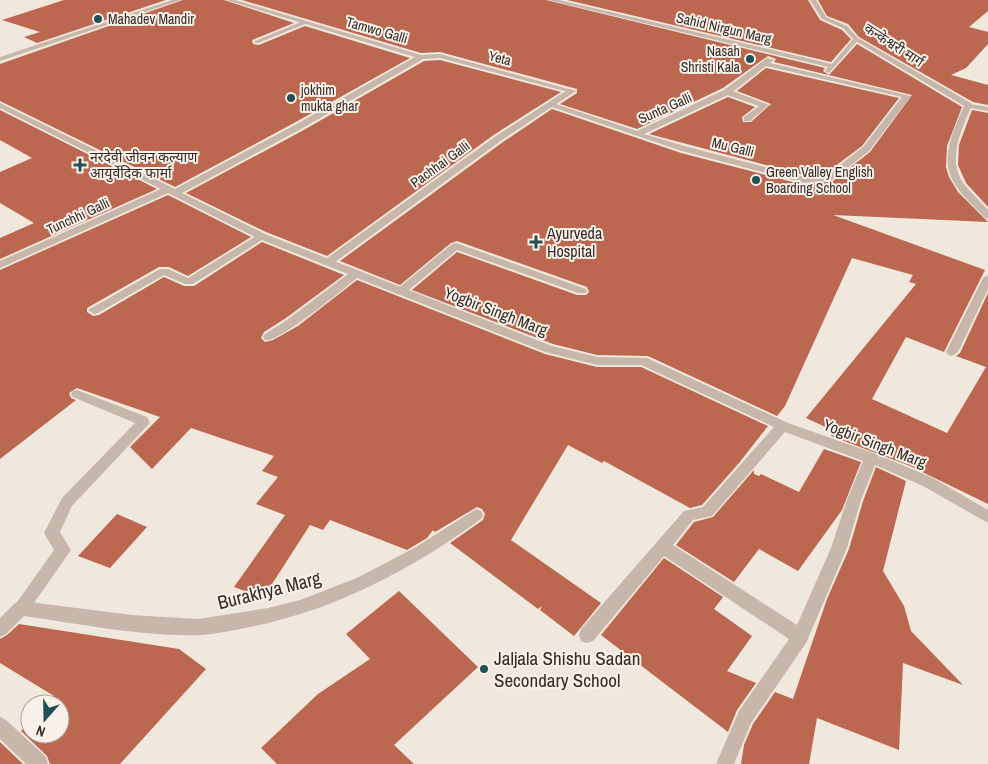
<svg xmlns="http://www.w3.org/2000/svg" width="988" height="764" font-family="'Archivo Narrow','Noto Sans Devanagari',sans-serif">
  <style>
    .building { fill: #bc674f }
    .lines { fill: none; stroke-linecap: round; stroke-linejoin: round }
    .service { fill: #c7b6aa; fill-rule: evenodd }
    .minor { fill: #c7b6aa; fill-rule: evenodd }
    .tertiary { fill: #c7b6aa; fill-rule: evenodd }
    .poi-dot { fill: #225153; stroke: #f8f1e9; stroke-width: 2 }
    .labels { text-anchor: middle; dominant-baseline: central; stroke-width: 4; stroke-linejoin: round; paint-order: stroke }
    .far-poi-label { font-size: 14px; fill: #352c29; stroke: #f8f1e9; text-anchor: start }
    .far-street-label { font-size: 14px; fill: #352c29; stroke: #f8f1e9 }
    .poi-label { font-size: 16px; fill: #352c29; stroke: #f8f1e9; text-anchor: start }
    .street-label { font-size: 16px; fill: #352c29; stroke: #f8f1e9 }
    .near-street-label { font-size: 19px; fill: #352c29; stroke: #f8f1e9 }
    .near-poi-label { font-size: 19px; fill: #352c29; stroke: #f8f1e9; text-anchor: start }
  </style>
  <rect width="100%" height="100%" fill="#f0e7dd"/>
  <path class="building" d="M64,0H166L37,43L24,37L40,32L2,20Z
    M183,0H224L294,23L252,40L253,44L259,45L305,26L410,58L294,123L175,187L0,101V64Z
    M242,0H546L825,68L823,71L829,75L857,44L962,107L947,146L946,167L949,177L958,192L988,222L833,215L985,270L944,352L906,337L872,399L947,433L986,367L956,356L960,353L988,293V504L910,466L831,436L834,431L806,418L916,284L909,282L913,275L852,258L785,406L777,416L648,356L597,355L553,344L412,290L457,252L577,295H586L589,292L587,287L457,241L451,243L400,285L340,261L503,142L552,109L681,153L804,185L833,181L870,152L912,95L774,62L776,59L768,56L723,88L637,129L560,104L577,93V89L440,52L421,53Z
    M567,0H808L820,20L842,30L851,39L831,62Z
    M818,0H988V11L969,27L988,32V44L966,68L951,75L988,85V105L973,102L859,37L848,24L827,16Z
    M440,60L561,92L495,134L327,256L266,232L186,193L302,131L424,61Z
    M766,68L899,98L862,146L826,173L804,175L649,134L728,97L755,107L742,117L743,122H751L771,104L737,91Z
    M0,110L157,189L0,259V238L34,223L0,203V172L32,158L0,140Z
    M972,110L988,113V207L966,183L958,165L959,145Z
    M168,195L251,237L188,276L169,267H159L87,308V312L93,316L99,315L164,277L184,286H194L262,242L344,275L286,318L264,332L261,338L265,342L273,340L298,326L357,280L545,354L597,367H641L768,426L739,463L702,505L690,508L604,461L602,463L568,445L511,540L601,603L574,636L540,610L542,606L538,609L450,543L483,520L485,514L482,509L477,507L435,532L433,530L427,538L407,550L330,520L323,530L310,525L263,598L234,587L285,515L256,504L278,477L262,471L274,456L191,428L152,469L130,447L160,417L77,388L69,393L71,398L76,400L0,459V270Z
    M824,449L861,462L842,510L798,571L759,549L734,582L676,545L694,522L713,517L754,470V474L759,476L761,474L799,492Z
    M876,467L906,481L883,571L904,606L911,631L963,685L903,663L899,750L817,718L809,764H741L744,745L753,724L775,692L793,699L827,599L849,549L863,501Z
    M117,514L147,527L110,568L78,556Z
    M664,558L723,597L714,609L752,636L727,671L756,683L737,710L728,732L601,635Z
    M399,591L478,667L394,745L414,764H277L261,748L318,694L370,659L346,634Z
    M19,624L179,649L206,669L120,764H50L47,756L21,731L30,722V734H60V704H47L54,696L0,663V639L7,635Z
    M0,742L23,764H0Z"/>
  <g class="lines">
    <path class="service" d="M303,21L306,23L305,24L258,43L253,42Z
      M569,89L576,91L502,140L331,265H323L322,263L323,261L496,136Z
      M724,90H730L769,105L750,121H744V117L759,106L724,94Z
      M261,233L265,234V238L193,284H185L164,275L98,313L94,314L88,310L160,269H168L188,278Z
      M456,243L586,289L587,291L586,293H578L457,250L404,294H396L395,292L396,290L452,244Z
      M988,275V289L958,352L952,356L948,355L946,352L983,278Z
      M77,390L147,417L150,423L72,506L60,532L71,550L27,613L21,615L15,613L13,608L54,550L44,533L62,498L135,423L73,397L71,394L73,391Z"/>
    <path class="minor" d="M226,0H235L421,55L440,54L576,91L572,93L440,58L423,59L301,129L182,193L265,234L552,346L597,357L647,358L788,423L876,454L933,478L988,510V523L923,486L875,465L861,500L847,548L806,643L751,723L734,764H716L739,711L789,639L664,556L593,641L587,643L581,641L579,635L581,629L684,511L703,507L774,427L641,365H597L545,352L357,278C343,289 279,343 265,340L263,337L265,334L287,320L348,274L257,238L168,193L0,268V261L161,189L0,108V103L175,189L295,125L415,57ZM785,432L863,461L847,500L831,548L797,625L673,545L693,520L712,516Z
      M548,0H559L832,64L854,38L859,39L829,73L825,71L828,67Z
      M767,58L774,60L770,63L911,96L869,151L832,180L804,183L682,151L546,105L553,103L637,131L724,90ZM766,66L902,97L863,147L827,175L804,177L688,147L644,134L730,94Z
      M965,103L988,107V111L965,107Z
      M476,509L481,511L483,515L481,519C411,570 335,610 250,627C234,630 217,634 201,635C142,637 82,624 24,616L6,634L0,637V618L15,603L21,601L132,615L198,619L268,608L300,600L357,578L416,547Z
      M0,717L6,720L46,757L48,764H26L0,739Z"/>
    <path class="tertiary" d="M172,0H181L0,61V57Z
      M810,0H816L826,17L847,26L858,38L971,103L972,105C962,129 946,160 964,184C971,193 980,201 988,210V219L985,218C975,207 964,198 956,186C938,161 953,131 964,106L854,40L843,28L822,19Z"/>
  </g>
  <g class="poi-dot">
    <circle cx="98" cy="19" r="5"/>
    <circle cx="750" cy="59" r="5"/>
    <circle cx="291" cy="98" r="5"/>
    <path d="M77.5 157.5h5v5h5v5h-5v5h-5v-5h-5v-5h5z"/>
    <circle cx="756" cy="180" r="5"/>
    <path d="M533.5 234.5h5v5h5v5h-5v5h-5v-5h-5v-5h5z"/>
    <circle cx="484" cy="669" r="5"/>
  </g>
  <g class="labels">
    <g class="far-poi-label">
      <text x="108" y="19">Mahadev Mandir</text>
      <text x="740" y="51" text-anchor="end">Nasah<tspan x="740" dy="16">Shristi Kala</tspan></text>
      <text x="301" y="90">jokhim<tspan x="301" dy="16">mukta ghar</tspan></text>
      <text x="90" y="157">नरदेवी जीवन कल्याण<tspan x="90" dy="16">आयुर्वेदिक फार्मा</tspan></text>
      <text x="766" y="172">Green Valley English<tspan x="766" dy="16">Boarding School</tspan></text>
    </g>
    <g class="far-street-label">
      <text transform="translate(724 28) rotate(13)">Sahid Nirgun Marg</text>
      <text transform="translate(377 30) rotate(16)">Tamwo Galli</text>
      <text transform="translate(894 45) rotate(33)">कन्केश्वरी मार्ग</text>
      <text transform="translate(500 58) rotate(14)">Yeta</text>
      <text transform="translate(665 108) rotate(-24)">Sunta Galli</text>
      <text transform="translate(733 147) rotate(14)">Mu Galli</text>
      <text transform="translate(440 164) rotate(-36)">Pachhai Galli</text>
      <text transform="translate(78 216) rotate(-25)">Tunchhi Galli</text>
    </g>
    <g class="poi-label">
      <text x="547" y="233">Ayurveda<tspan x="547" dy="18">Hospital</tspan></text>
    </g>
    <g class="street-label">
      <text transform="translate(496 311) rotate(21)">Yogbir Singh Marg</text>
      <text transform="translate(875 443) rotate(21)">Yogbir Singh Marg</text>
    </g>
    <g class="near-street-label">
      <text transform="translate(269 590) rotate(-14)">Burakhya Marg</text>
    </g>
    <g class="near-poi-label">
      <text x="494" y="658">Jaljala Shishu Sadan<tspan x="494" dy="22">Secondary School</tspan></text>
    </g>
  </g>
  <g transform="translate(45 719) rotate(200)"><circle r="24" fill="#f8f1e9" stroke="#aaa29c"/>
  <path d="M0-4L9 19L0 12L-9 19Z" fill="#225153"/>
  <text y="-8" font-size="14" font-weight="bold" text-anchor="middle" fill="#352c29">N</text>
  </g>
</svg>
